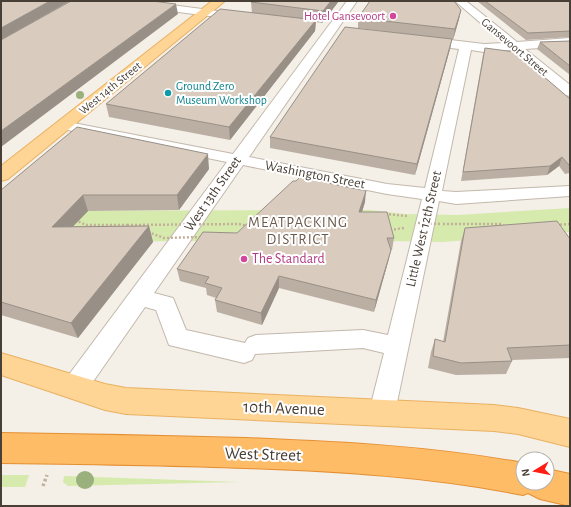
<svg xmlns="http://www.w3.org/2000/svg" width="571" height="507" font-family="'Alegreya Sans',sans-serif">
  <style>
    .green { fill: #d6eaae }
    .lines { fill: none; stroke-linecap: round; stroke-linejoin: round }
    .minor-casing { stroke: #c3b8ac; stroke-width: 2 }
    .major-casing { stroke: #e9b161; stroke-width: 2 }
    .highway-casing { stroke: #e48f32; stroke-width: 2 }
    .path-far1 { stroke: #c2b09a; stroke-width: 2.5; stroke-dasharray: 2 2; stroke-linecap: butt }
    .path { stroke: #c2b09a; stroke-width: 3.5; stroke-dasharray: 2.5 2.5; stroke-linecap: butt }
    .minor { fill: #fff; fill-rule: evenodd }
    .major { fill: #ffd595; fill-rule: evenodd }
    .highway { fill: #ffbc67; fill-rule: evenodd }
    .path-bridge { stroke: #c2b09a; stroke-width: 2.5; stroke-dasharray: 2 2; stroke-linecap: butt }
    .tree { fill: #9ab07d }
    .wall { fill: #bbafa4 }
    .shaded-wall { fill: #988f86 }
    .building { fill: #d9ccbf; stroke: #988f86 }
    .hotel-dot { fill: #d1479c; stroke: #fff; stroke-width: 1.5 }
    .culture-dot { fill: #0f9aa8; stroke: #fff; stroke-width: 1.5 }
    .labels { text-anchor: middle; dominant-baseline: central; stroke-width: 4; stroke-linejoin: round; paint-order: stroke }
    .far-hotel-label { font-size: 12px; fill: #b23c85; stroke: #fff; text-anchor: end }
    .far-street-label { font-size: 12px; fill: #483f36; stroke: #fff }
    .far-culture-label { font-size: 12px; fill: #0d838f; stroke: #fff; text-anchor: start }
    .street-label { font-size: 14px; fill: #483f36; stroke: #fff }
    .hotel-label { font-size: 14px; fill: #b23c85; stroke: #fff; text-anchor: start }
    .neighbourhood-label { font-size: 15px; letter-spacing: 1px; fill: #6b5b4c; stroke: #fff }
    .near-street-label { font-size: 17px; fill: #483f36; stroke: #fff }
  </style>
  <rect width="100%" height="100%" fill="#f4efe7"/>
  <path class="green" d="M570,208V232L443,242L336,240L58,242L1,211L370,210L404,214L457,215Z
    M1,475H29L25,487H1Z
    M64,476L240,482L68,486L63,482Z"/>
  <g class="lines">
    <defs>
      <path id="minor" d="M112,1H141L240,14L245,17L240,20L117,4Z
        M347,1H357L249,157L387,184L425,188L459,49L425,45L419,41L425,37L484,44L504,43L455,1H466L517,42L570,38V46L525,49L570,85V96L565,95L512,50L484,52L471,50L442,191L456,192L570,186V196L456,204L439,201L395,412L391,420L382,424L373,420L369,412L384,353L363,348L255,354L252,360L244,363L169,345L156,310L145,307L83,396L74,399L65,396L61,388L65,380L227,162L63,129L58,128L56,125L58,122L63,121L233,154ZM243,165L387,194L422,199L388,335L363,330L256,335L248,338L245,343L186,330L173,298L154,293Z"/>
      <path id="major" d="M212,1H225L8,179L1,181V166Z
        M1,353L105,384L126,388L494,405L518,408L570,419V447L518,434L494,431L126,414L105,410L1,375Z"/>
      <path id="highway" d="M1,433C83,434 164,436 246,438C339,442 431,446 523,463V483H547V469L570,474V506L540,499L528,493L523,495C432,477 339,471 246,468C164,465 83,464 1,463Z"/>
    </defs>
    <use href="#minor" class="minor-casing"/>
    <use href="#major" class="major-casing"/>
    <use href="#highway" class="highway-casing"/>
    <path class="path-far1" d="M385,214L408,216
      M75,220L86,225H127
      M443,224H502L504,227
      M556,225L570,224
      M390,230L404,228"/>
    <path class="path" d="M43,486L47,475"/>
    <use href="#minor" class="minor"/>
    <use href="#major" class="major"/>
    <use href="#highway" class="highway"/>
    <path class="path-bridge" d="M418,223L442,224
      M127,225L239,224L248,226
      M148,232L164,238L202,237"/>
  </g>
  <g class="tree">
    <circle cx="80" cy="95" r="4"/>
    <circle cx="85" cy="480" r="9"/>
  </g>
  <path class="wall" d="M339,1L322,23L316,22L315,31L230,140L109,117L106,104L252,13L251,2Z
    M477,1H570V37L526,40Z
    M461,10L459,19L453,40L358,28V18Z
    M452,39L450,49L415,175L270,148V137Z
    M570,41V75L537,49L540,42Z
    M485,48L570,99V173L565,174L559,166L547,175L461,181L483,55Z
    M209,169L179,210L88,211L73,226H149L153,242L78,338L1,315V190Z
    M365,202L362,212L394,238L392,250H391L388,262L374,312L279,288L262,325L217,312L215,300L216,298L207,295L206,288L180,281L177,269L237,233Z
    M465,228L570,239V358L512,360V361L506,374L456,375L428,368L431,352L435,339L443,342L461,241Z"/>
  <path class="shaded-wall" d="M50,1H70L1,40V28Z
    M331,1H339L322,23L323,11Z
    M176,4L178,14L1,147V131Z
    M461,10L459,19L453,40L455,29Z
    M316,20L315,31L230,140L229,127Z
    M452,39L450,49L415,175L417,164Z
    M208,154L209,169L179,210L177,195Z
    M562,157L559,166L547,175L550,166Z
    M366,191L365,202L358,224L359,212Z
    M83,195L88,211L58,242L52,227Z
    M149,226L153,242L78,338L71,323Z
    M391,250L388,262L374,312L376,300Z
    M279,276V288L262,325L261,313Z"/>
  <path class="building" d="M1,1H50L1,28Z
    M71,1H152L176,4L1,131V40Z
    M253,1H331L323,11L251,2Z
    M370,1H454L461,10L455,29L358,18Z
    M485,1H570V31L528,33Z
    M220,9L316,20L229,127L106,104Z
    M345,27L452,39L417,164L270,137Z
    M570,41V66L540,42Z
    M485,48L515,52L570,99V165H569L562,157L550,166L463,172Z
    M77,127L208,154L177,195H83L52,227L149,226L71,323L1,302V190Z
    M300,177L366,191L359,212H387L394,238H387L391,250L376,300L279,276L261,313L215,300L222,288L205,283L209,277L177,269L203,232L237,233L293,181H296Z
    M557,221L570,239V345L507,348L512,361L461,363L433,356L435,339L445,342L465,228Z"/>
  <g class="hotel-dot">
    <circle cx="393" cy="16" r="4"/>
    <circle cx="244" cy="259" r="4"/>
  </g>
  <circle class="culture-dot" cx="168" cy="93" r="4"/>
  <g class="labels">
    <g class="far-hotel-label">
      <text x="385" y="16">Hotel Gansevoort</text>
    </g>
    <g class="far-street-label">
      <text transform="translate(515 47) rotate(40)">Gansevoort Street</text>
      <text transform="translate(110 88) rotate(-39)">West 14th Street</text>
    </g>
    <g class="far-culture-label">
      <text x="176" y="86">Ground Zero<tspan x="176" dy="14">Museum Workshop</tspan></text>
    </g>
    <g class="street-label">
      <text transform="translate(315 175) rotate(11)">Washington Street</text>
      <text transform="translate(213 194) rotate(-55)">West 13th Street</text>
      <text transform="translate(424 229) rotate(-77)">Little West 12th Street</text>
    </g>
    <g class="hotel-label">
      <text x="252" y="259">The Standard</text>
    </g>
    <g class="neighbourhood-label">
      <text x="298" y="222">MEATPACKING<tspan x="298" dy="17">DISTRICT</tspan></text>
    </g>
    <g class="near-street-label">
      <text transform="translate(284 408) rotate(2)">10th Avenue</text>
      <text transform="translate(263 454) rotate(2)">West Street</text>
    </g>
  </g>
  <rect width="571" height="507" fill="none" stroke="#483f36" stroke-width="4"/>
  <g transform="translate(535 471) rotate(260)"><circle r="19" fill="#ffffff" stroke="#b6b2af"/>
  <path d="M0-3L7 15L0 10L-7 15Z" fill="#ff1d13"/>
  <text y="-6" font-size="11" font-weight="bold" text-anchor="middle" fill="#483f36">N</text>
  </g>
</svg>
